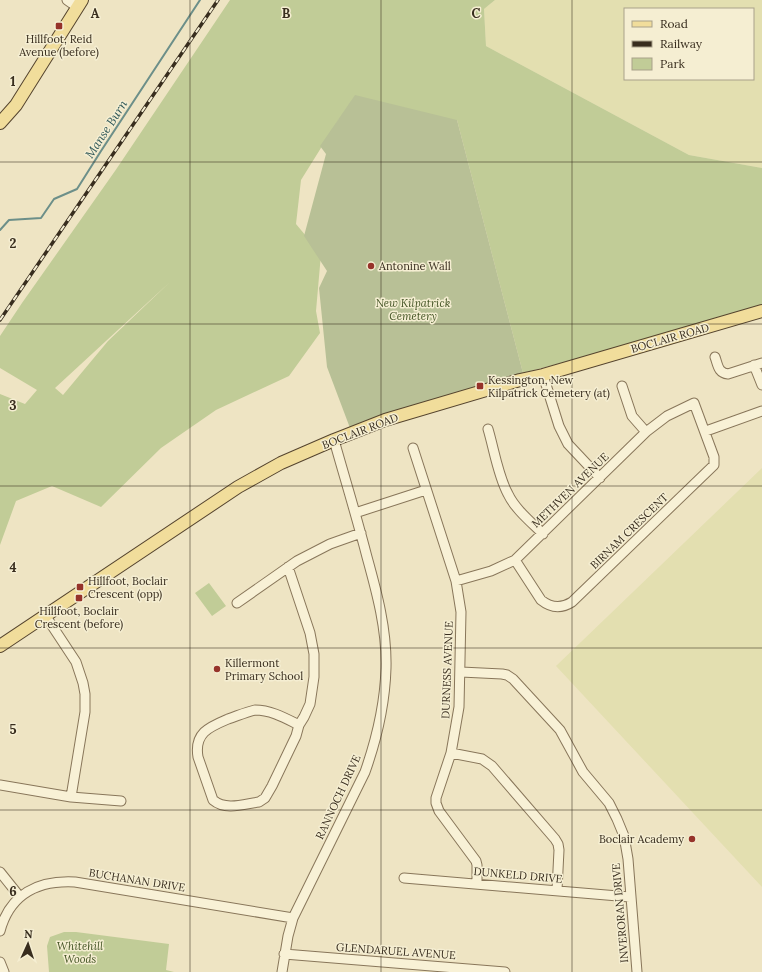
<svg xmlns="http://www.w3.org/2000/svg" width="762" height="972" font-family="Lora,serif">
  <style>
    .farmland { fill: #e3dfb0; fill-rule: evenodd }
    .green { fill: #c1cc97; fill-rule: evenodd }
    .cemetery { fill: #b8c096 }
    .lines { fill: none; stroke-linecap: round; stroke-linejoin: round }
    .stream { stroke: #6c8f89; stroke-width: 2 }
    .minor-casing { stroke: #88765a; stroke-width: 11 }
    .major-casing { stroke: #55442e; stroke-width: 14 }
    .minor { stroke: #f8f1d6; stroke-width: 9 }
    .major { stroke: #f1dd9b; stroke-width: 12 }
    .rail-casing { stroke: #382d1e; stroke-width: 3.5 }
    .rail { stroke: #f5eed2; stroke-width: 2; stroke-dasharray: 6; stroke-linecap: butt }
    .grid { fill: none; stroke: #382d1e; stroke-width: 1; stroke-opacity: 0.55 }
    .poi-dot { fill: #96332a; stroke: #f5eed2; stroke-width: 1.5 }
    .labels { text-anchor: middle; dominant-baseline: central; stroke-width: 3; stroke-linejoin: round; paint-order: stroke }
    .poi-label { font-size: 11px; fill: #382d1e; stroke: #f5eed2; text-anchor: start }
    .park-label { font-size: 11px; font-style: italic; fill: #445425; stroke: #f5eed2 }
    .street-label { font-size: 11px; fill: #382d1e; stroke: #f5eed2 }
    .water-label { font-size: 12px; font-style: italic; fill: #2d5657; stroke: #f5eed2 }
    .grid-label { font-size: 13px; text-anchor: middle; font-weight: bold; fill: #382d1e; stroke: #f5eed2; stroke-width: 3; stroke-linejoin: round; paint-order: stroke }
  </style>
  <rect width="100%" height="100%" fill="#eee4c3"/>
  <path class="farmland" d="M495,0H762V168L689,155L486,46L484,9ZM625,9H753V79H625Z
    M762,468V887L556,666Z"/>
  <path class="green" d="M230,0H495L484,9L486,46L689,155L762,168V309L677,332L523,373L457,120L339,119L301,180L296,224L321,254L316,311L320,333L289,376L216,410L161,448L101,507L52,486L16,501L0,545V394L25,404L37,390L0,368V336L22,303L115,171ZM170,282L108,341L63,395L55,388Z
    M209,583L226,606L212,616L195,593Z
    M64,932H76L169,944L166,970L174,972H49L47,946L50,937Z"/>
  <path class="cemetery" d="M355,95L457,120L523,373L350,428L327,367L319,288L327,271L304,236L326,154L320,146Z"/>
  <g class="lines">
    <path class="stream" d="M0,230L9,220L41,218L54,199L77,189L101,151L200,0"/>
    <defs>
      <path id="minor" d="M67,0L77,7
        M715,357C718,365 718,373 728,374L762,363
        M754,365L762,385
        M543,375L559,426L568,444L600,478
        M622,386L632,416L646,432
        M488,429C494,449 498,476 508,494C515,509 531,522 543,534
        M706,431L762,411
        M413,448L456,581L461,612L459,707L451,753L436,798V803L439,811L476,861L477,865V884
        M355,513L426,490
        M288,567L310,633L314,654V677L310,704L304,717L299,725L296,736L272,786L265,798L259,802C244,804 226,811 213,800L198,757C194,733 209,727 228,719C237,716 246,712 255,710C271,710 285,718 299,725
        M456,581L491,571L515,560L646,432L667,416L694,403L714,457V465L572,602C561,609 551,608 541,600L515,560
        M237,603L297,561L330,544L361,533
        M45,615L76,662L83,683L85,694V712L71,797
        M461,672L502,674L507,675L513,679L560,730L583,772L609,803L617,819L624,836L628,859L637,972
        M451,753L482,759L492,766L555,839L558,844L559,850L557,890
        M0,785L71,797L121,801
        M0,872L20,897
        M404,878L630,897
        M0,931C10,894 38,880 75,882L293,918
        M284,954L505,972
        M0,962L4,972
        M282,972L288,936L293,918L365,772C377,738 385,703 386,668C387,630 377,593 367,557C357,518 345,479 334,440"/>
      <path id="major" d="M0,123L16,105L82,0
        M0,646L238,487L281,463L334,440L385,420L520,380L543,375L762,311"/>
    </defs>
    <use href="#minor" class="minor-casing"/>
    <use href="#major" class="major-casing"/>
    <use href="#minor" class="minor"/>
    <use href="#major" class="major"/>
    <defs>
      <path id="rail" d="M0,320L218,0"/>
    </defs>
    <use href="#rail" class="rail-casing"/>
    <use href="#rail" class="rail"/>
  </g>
  <path class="grid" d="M190,0V972M381,0V972M572,0V972M0,162H762M0,324H762M0,486H762M0,648H762M0,810H762"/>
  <g class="poi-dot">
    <rect x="55" y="22" width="8" height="8" rx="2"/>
    <circle cx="371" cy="266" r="4"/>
    <rect x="476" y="382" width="8" height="8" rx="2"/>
    <rect x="76" y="583" width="8" height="8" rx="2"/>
    <rect x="75" y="594" width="8" height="8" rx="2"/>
    <circle cx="217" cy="669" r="4"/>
    <circle cx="692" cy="839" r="4"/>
  </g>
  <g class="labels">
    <g class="poi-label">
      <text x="59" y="39" text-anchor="middle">Hillfoot, Reid<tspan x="59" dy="13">Avenue (before)</tspan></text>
      <text x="379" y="266">Antonine Wall</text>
      <text x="488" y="380">Kessington, New<tspan x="488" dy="13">Kilpatrick Cemetery (at)</tspan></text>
      <text x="88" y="581">Hillfoot, Boclair<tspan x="88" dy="13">Crescent (opp)</tspan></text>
      <text x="79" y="611" text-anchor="middle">Hillfoot, Boclair<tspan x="79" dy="13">Crescent (before)</tspan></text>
      <text x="225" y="663">Killermont<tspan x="225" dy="13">Primary School</tspan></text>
      <text x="684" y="839" text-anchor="end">Boclair Academy</text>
    </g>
    <g class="park-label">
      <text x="413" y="303">New Kilpatrick<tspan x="413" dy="13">Cemetery</tspan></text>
      <text x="80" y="946">Whitehill<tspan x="80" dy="13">Woods</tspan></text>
    </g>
    <g class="street-label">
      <text transform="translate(670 338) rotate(-16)">BOCLAIR ROAD</text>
      <text transform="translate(360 431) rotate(-21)">BOCLAIR ROAD</text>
      <text transform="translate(570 490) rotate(-44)">METHVEN AVENUE</text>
      <text transform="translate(629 531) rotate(-44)">BIRNAM CRESCENT</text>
      <text transform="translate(447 670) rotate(-88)">DURNESS AVENUE</text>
      <text transform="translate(338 797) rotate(-65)">RANNOCH DRIVE</text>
      <text transform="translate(518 875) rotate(5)">DUNKELD DRIVE</text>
      <text transform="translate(137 880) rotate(9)">BUCHANAN DRIVE</text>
      <text transform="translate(620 913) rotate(-95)">INVERORAN DRIVE</text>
      <text transform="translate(396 951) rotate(4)">GLENDARUEL AVENUE</text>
    </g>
    <g class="water-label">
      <text transform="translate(106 129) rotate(-57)">Manse Burn</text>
    </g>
  </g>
  <g class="grid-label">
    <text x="95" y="18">A</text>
    <text x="286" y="18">B</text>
    <text x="476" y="18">C</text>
    <text x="13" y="86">1</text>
    <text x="13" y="248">2</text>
    <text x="13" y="410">3</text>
    <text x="13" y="572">4</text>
    <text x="13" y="734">5</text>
    <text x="13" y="896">6</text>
  </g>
  <rect x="624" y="8" width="130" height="72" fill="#f5eed2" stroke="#a9a18a"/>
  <rect x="632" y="21" width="20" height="6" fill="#f1dd9b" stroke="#a9a18a"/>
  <text x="660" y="28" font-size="12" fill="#382d1e">Road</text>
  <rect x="632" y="41" width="20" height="6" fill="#382d1e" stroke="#a9a18a"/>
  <text x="660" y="48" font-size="12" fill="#382d1e">Railway</text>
  <rect x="632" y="58" width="20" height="12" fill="#c1cc97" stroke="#a9a18a"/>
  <text x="660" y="68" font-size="12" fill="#382d1e">Park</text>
  <g transform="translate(28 944) rotate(3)" stroke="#f5eed2" stroke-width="3" paint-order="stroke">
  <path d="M0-3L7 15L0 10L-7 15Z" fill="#382d1e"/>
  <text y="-6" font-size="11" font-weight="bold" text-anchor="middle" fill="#382d1e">N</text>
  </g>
</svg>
